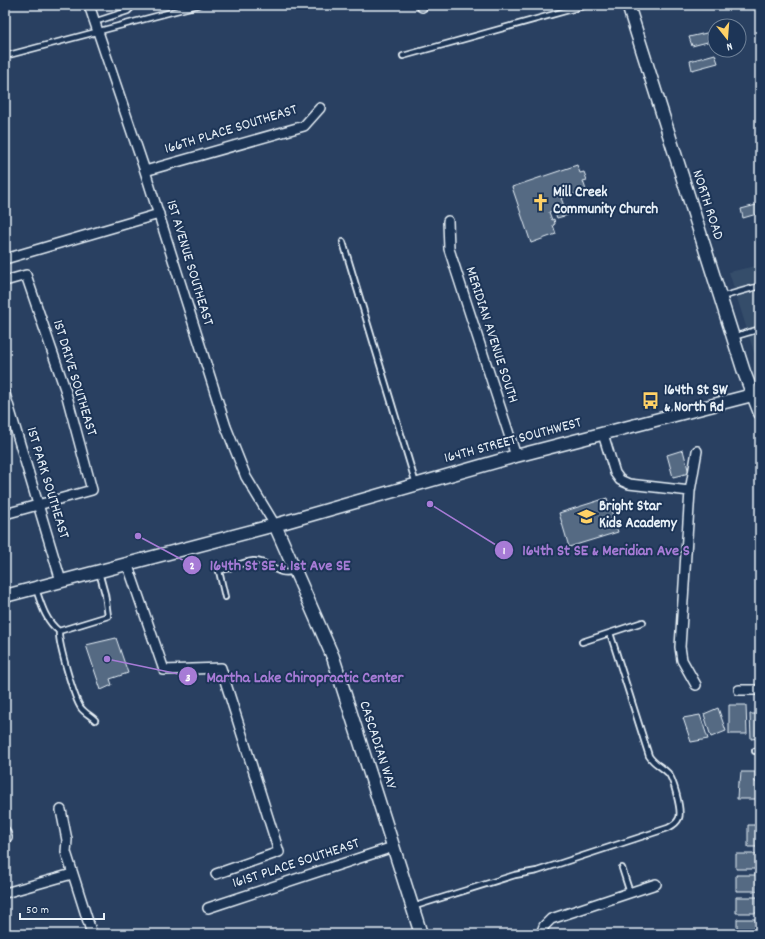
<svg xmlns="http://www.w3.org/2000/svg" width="765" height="939" font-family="Dekko,sans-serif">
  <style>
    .built { fill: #364d6b }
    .building { fill: #556a83; stroke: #e8f1f8 }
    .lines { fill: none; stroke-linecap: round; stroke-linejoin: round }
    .lane-casing { stroke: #e8f1f8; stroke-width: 8 }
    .street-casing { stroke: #e8f1f8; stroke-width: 12 }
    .secondary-casing { stroke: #e8f1f8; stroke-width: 15 }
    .lane { stroke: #1d3557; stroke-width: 4.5 }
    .street { stroke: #1d3557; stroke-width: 9 }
    .secondary { stroke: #1d3557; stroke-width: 12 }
    .labels { text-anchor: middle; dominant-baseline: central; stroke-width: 4; stroke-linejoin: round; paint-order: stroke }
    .street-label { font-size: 15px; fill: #e8f1f8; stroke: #1d3557 }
    .poi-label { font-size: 15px; font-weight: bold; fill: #e8f1f8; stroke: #1d3557; text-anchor: start }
    .leader { fill: none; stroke: #a77bd6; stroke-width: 1.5 }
    .callout-dot { fill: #a77bd6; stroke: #1d3557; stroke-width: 1.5 }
    .mark-label { font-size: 12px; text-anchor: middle; font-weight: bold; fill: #fff }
    .callout-label { font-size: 16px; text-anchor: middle; font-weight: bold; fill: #a77bd6; stroke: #1d3557; stroke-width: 4; stroke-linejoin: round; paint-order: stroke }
  </style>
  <rect width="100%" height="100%" fill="#294061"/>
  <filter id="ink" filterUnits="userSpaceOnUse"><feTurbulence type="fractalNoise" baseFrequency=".025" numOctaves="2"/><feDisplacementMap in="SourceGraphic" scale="8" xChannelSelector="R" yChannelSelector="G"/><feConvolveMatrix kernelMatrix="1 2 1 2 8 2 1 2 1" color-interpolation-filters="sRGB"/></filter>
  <g filter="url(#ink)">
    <path class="built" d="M760,265V361L754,352L729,272Z"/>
    <path class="building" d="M151,5H165L152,8Z
      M715,31V40L692,46L689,37Z
      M715,54L718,63L692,70L690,61Z
      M577,165L580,173L584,172L587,180L583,181L586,190L561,198L564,206L568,205L570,212L567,213L568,215L557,218L554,210L549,212L552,220L554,219L555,224L553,225L556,234L531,243L512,187Z
      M760,204V213L743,218L741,209Z
      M683,450L689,473L673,477L667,455Z
      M607,498L618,532L569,547L559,513Z
      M116,638L128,673L110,679L112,685L101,690L86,645Z
      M729,705H746L747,734H729Z
      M718,708L726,731L711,737L704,714Z
      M750,714H760V738L751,739Z
      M700,715L708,739L691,742L683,718Z
      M741,772H755V782L760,783V799H737L738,782H740Z
      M748,825H760V847H748Z
      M736,854H758V869H736Z
      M736,875H758V891H736Z
      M736,897H758V913H736Z
      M737,919H759V934H737Z"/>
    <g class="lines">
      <defs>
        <path id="lane" d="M94,22L128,11L134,5
          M5,56L198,5
          M403,56L587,5
          M343,242L416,484
          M721,297L760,286
          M733,337L760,329
          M36,589C41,604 46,622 59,631L108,616L105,594L99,572
          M225,597L219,571C230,568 243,562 253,561C270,560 276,578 295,571
          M59,631C58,643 74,698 81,708C85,713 91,716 95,720
          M582,642L643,622
          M755,751H760
          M622,868L630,893
          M412,907L515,875L537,871L668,828C672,826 677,823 679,818C682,810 673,778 668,773C661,766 654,764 649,756L610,633"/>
        <path id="street" d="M89,5L145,171L226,427L246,477L275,525
          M422,7L423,5
          M145,171L304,126L320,108
          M448,221L449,249L516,456
          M5,259L159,214
          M5,281L26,275L65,389L92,490L5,514
          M5,394L61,581
          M603,434L615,473L620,480L629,484L690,491L680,647L682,660L696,685
          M690,491L697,451
          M127,563L164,670L221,668L279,852L216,874
          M739,690H760
          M61,810L67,840L66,852L92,934
          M5,831L7,837
          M5,893L72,874
          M208,908L393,847
          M541,934L544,926L551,919L656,884"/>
        <path id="secondary" d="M628,5L744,372L760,413
          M275,525L333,657L421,934
          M5,596L275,525L516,456L760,393"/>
      </defs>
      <use href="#lane" class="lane-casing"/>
      <use href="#street" class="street-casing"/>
      <use href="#secondary" class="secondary-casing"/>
      <use href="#lane" class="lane"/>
      <use href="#street" class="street"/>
      <use href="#secondary" class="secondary"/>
    </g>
  </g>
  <defs>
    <symbol id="church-bare" viewBox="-9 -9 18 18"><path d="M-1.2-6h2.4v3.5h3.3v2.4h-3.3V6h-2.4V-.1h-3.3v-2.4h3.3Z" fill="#ffd166" stroke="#1d3557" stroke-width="2.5" paint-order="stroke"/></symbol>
    <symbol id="bus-bare" viewBox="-9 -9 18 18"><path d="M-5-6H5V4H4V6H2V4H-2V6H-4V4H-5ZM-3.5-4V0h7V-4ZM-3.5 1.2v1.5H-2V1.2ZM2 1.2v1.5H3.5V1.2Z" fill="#ffd166" stroke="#1d3557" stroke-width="2.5" paint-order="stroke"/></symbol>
    <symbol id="school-bare" viewBox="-9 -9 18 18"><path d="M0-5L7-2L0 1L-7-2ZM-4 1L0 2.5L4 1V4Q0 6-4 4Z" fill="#ffd166" stroke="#1d3557" stroke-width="2.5" paint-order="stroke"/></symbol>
  </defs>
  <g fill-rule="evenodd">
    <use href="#church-bare" x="528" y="190" width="25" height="25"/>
    <use href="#bus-bare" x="638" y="388" width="25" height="25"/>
    <use href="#school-bare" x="574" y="504" width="25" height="25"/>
  </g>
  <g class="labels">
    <g class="street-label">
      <text transform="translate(231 130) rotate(-17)">166TH PLACE SOUTHEAST</text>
      <text transform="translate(707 205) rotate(72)">NORTH ROAD</text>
      <text transform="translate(189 263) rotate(73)">1ST AVENUE SOUTHEAST</text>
      <text transform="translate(491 335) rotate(72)">MERIDIAN AVENUE SOUTH</text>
      <text transform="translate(74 378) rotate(73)">1ST DRIVE SOUTHEAST</text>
      <text transform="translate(513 441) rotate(-15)">164TH STREET SOUTHWEST</text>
      <text transform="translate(47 483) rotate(73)">1ST PARK SOUTHEAST</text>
      <text transform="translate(377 745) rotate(72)">CASCADIAN WAY</text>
      <text transform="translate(296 864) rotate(-18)">161ST PLACE SOUTHEAST</text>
    </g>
    <g class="poi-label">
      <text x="553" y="193">Mill Creek<tspan x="553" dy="17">Community Church</tspan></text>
      <text x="664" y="391">164th St SW<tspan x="664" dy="17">&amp; North Rd</tspan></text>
      <text x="599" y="507">Bright Star<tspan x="599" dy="17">Kids Academy</tspan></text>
    </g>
  </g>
  <path class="leader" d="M430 504L504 550M138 536L192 565M107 659L188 676"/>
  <g class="callout-dot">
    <circle cx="430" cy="504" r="4"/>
    <circle cx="138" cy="536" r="4"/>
    <circle cx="107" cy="659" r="4"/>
    <circle cx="504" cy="550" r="10"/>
    <circle cx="192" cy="565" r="10"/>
    <circle cx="188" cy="676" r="10"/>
  </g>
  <g class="mark-label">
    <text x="504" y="554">1</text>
    <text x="192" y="569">2</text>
    <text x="188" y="681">3</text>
  </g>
  <g class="callout-label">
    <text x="606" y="555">164th St SE &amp; Meridian Ave S</text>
    <text x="280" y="570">164th St SE &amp; 1st Ave SE</text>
    <text x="305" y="682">Martha Lake Chiropractic Center</text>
  </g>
  <rect width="765" height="939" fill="none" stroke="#1d3557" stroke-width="20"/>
  <rect x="10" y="10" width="745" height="919" fill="none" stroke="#e8f1f8" stroke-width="1.5" filter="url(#ink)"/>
  <g transform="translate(727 38) rotate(163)"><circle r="19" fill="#1d3557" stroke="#6e8097"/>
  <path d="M0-3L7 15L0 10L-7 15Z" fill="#ffd166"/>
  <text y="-6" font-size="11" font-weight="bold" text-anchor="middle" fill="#e8f1f8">N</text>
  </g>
  <path d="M20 913v6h84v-6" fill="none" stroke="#e8f1f8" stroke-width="2"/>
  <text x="26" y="913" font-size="12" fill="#e8f1f8" stroke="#1d3557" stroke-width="3" paint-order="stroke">50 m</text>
</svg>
